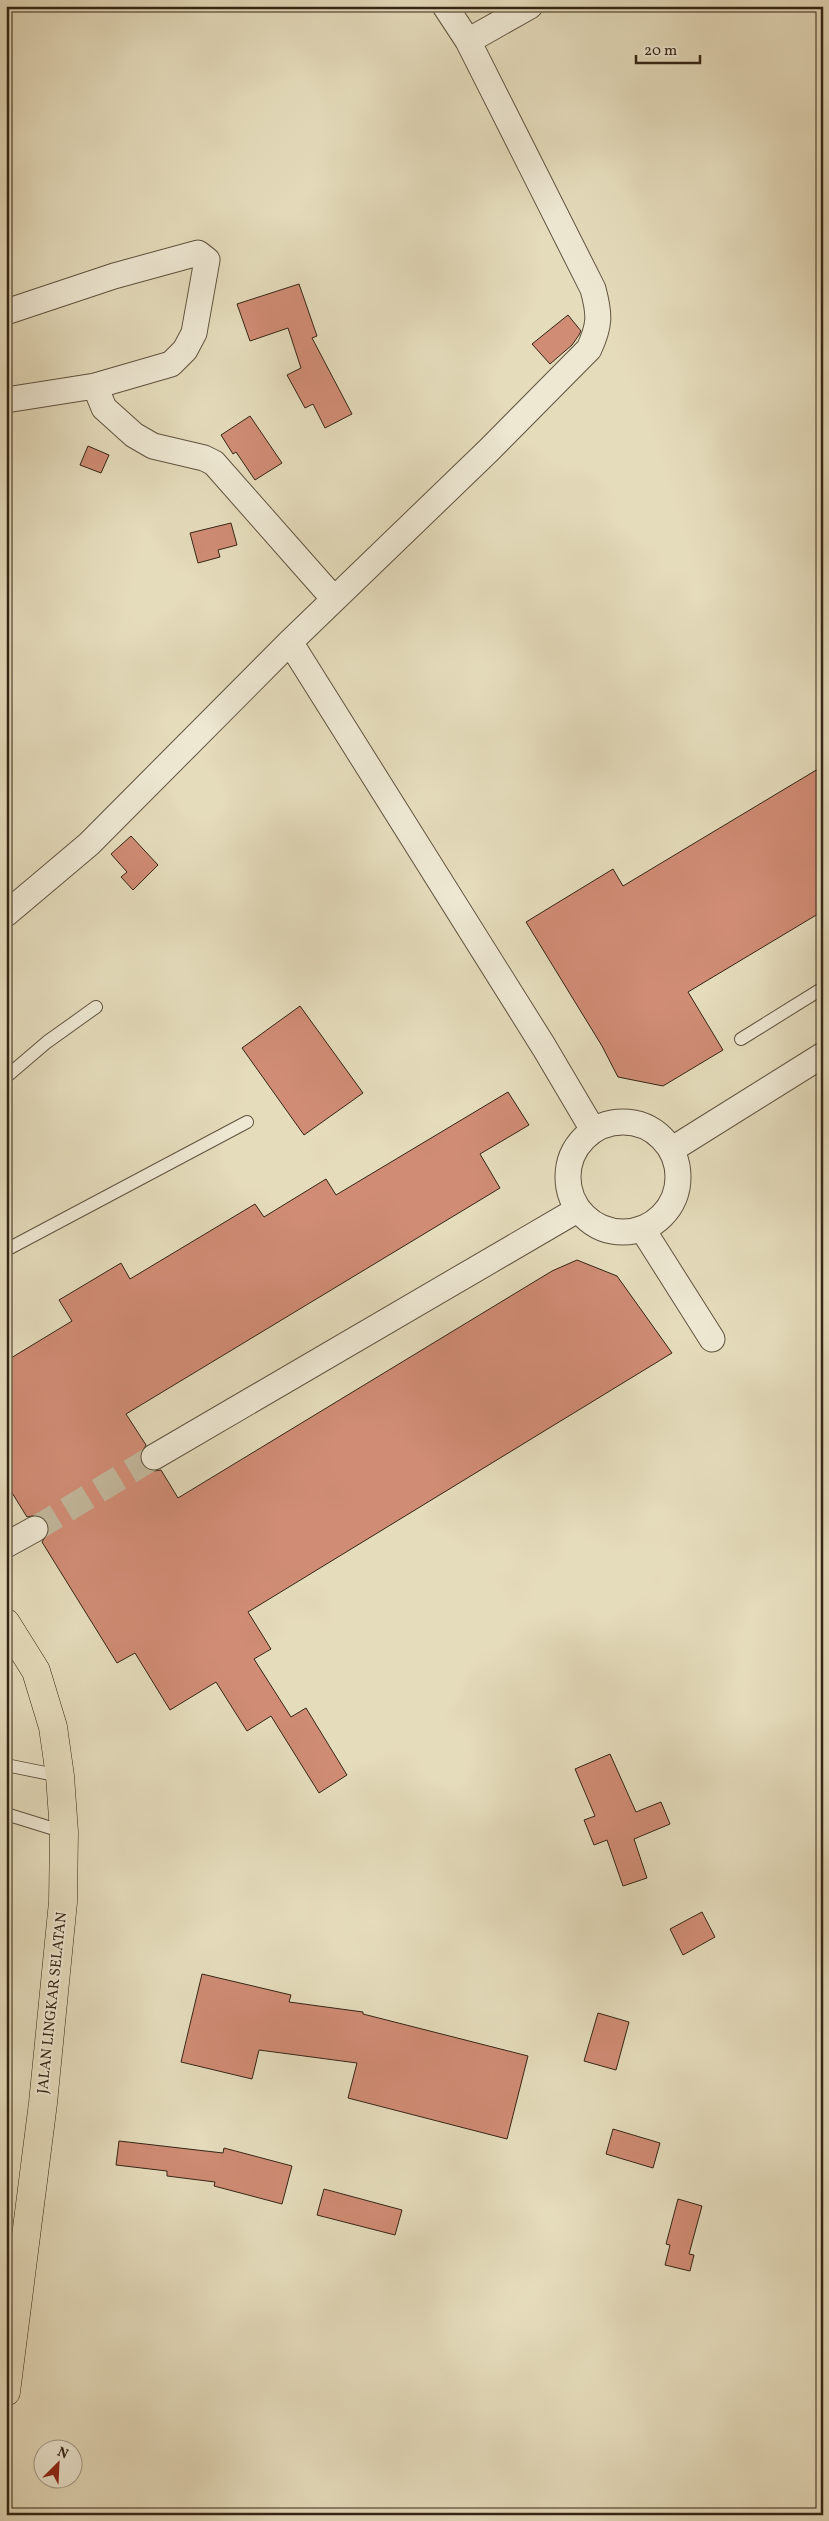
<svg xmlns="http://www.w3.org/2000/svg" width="829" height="2521" font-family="Vollkorn,serif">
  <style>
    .building { fill: #d08c75; stroke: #342515 }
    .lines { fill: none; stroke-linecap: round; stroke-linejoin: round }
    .street-tunnel { stroke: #c2b79b; stroke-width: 25; stroke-dasharray: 25 12; stroke-linecap: butt }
    .lane-casing { stroke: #60533f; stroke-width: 14 }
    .street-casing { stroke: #60533f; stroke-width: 27 }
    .highway-casing { stroke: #342515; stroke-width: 29 }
    .lane { stroke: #eee8d3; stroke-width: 12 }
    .street { stroke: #eee8d3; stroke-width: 25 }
    .highway { stroke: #e5dcbc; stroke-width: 28 }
    .labels { text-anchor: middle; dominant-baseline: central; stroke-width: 4; stroke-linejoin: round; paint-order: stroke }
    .street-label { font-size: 15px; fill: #342515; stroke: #eee8d3 }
  </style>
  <rect width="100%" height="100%" fill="#e5dcbc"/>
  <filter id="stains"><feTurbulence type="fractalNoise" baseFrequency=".004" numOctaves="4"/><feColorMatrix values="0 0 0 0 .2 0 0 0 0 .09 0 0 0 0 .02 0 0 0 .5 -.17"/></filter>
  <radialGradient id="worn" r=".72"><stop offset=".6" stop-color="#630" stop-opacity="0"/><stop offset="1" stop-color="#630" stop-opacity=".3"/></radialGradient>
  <path class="building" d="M299,284L317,336L312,338L352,414L325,428L313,404L305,408L287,375L301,368L288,328L250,341L237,304Z
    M568,315L581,331L579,335L572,345L550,364L532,344Z
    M250,416L282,463L255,480L236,452L233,454L221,435Z
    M88,446L109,455L101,473L80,465Z
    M231,523L237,545L218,550L220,557L198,563L190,533Z
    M823,766V911L688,992L723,1050L663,1086L618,1077L602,1046L526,922L613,869L623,886Z
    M131,836L158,865L133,890L121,877L127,872L111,854Z
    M300,1006L363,1093L304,1135L242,1048Z
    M508,1092L529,1125L480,1154L500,1188L126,1414L146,1445L140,1457L142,1465L154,1471L161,1470L178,1498L552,1271L577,1260L617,1276L672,1353L248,1612L271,1649L254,1659L291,1717L306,1708L347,1775L319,1793L271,1716L247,1731L216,1682L170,1710L135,1653L117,1663L42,1542L49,1530L47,1522L36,1515L27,1517L6,1483V1361L72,1321L59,1300L121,1263L130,1279L255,1204L264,1217L326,1179L336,1195Z
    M610,1754L636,1812L661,1802L670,1824L634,1839L647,1878L623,1886L607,1840L594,1845L584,1820L595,1816L575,1769Z
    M702,1912L715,1937L683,1955L670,1929Z
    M202,1974L291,1995L289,2002L363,2012V2014L528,2056L507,2139L348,2098L357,2063L259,2050L252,2079L181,2062Z
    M598,2013L629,2022L616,2070L584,2061Z
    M613,2129L660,2143L653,2168L606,2154Z
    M119,2141L223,2153L224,2148L292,2166L282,2204L214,2186L215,2182L167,2176V2171L116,2165Z
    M324,2189L402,2210L395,2235L317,2215Z
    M678,2199L702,2206L689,2254L694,2255L690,2271L665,2265L670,2245L666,2244Z"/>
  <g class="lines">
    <path class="street-tunnel" d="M35,1529L154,1457"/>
    <defs>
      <path id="lane" d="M741,1039L823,988
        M6,1077L47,1042L96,1007
        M6,1250L247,1122
        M6,1765L60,1776
        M6,1814L64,1832"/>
      <path id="street" d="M468,41L530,6
        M6,312L114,276L198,253L207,260L194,333L185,350L171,364L95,386L6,400
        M95,386L104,408L134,435L153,446L204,458L214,463L334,599
        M290,642L544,1047L593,1130
        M6,914L89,844L290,642L489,450L589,349C600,325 600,315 593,289L468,41L445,6
        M568 1177a55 55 0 1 1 110 0a55 55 0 1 1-110 0Z
        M671,1150L823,1055
        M643,1230L712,1339
        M154,1457L577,1210
        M6,1545L35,1529"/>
      <path id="highway" d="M6,1623L36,1671L53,1727L60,1776L64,1832L63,1902L43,2103L6,2392"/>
    </defs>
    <use href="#lane" class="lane-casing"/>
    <use href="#street" class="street-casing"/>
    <use href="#highway" class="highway-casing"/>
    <use href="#lane" class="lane"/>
    <use href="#street" class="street"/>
    <use href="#highway" class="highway"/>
  </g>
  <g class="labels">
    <g class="street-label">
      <text transform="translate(53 2003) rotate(-84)">JALAN LINGKAR SELATAN</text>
    </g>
  </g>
  <rect width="829" height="2521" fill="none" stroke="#e5dcbc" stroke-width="25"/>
  <rect x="8" y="8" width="814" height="2506" fill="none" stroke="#342515" stroke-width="2.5"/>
  <rect x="12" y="12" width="804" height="2496" fill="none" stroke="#342515"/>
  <g transform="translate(58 2464) rotate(24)"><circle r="24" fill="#eee8d3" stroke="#a49a87"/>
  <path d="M0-4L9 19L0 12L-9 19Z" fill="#8f2418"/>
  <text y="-8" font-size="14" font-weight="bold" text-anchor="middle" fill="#342515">N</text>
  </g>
  <path d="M636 55v8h64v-8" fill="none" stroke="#342515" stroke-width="2.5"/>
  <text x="644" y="55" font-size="15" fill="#342515" stroke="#eee8d3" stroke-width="4" paint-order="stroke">20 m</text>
  <rect width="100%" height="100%" filter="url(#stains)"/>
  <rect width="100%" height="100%" fill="url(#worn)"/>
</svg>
